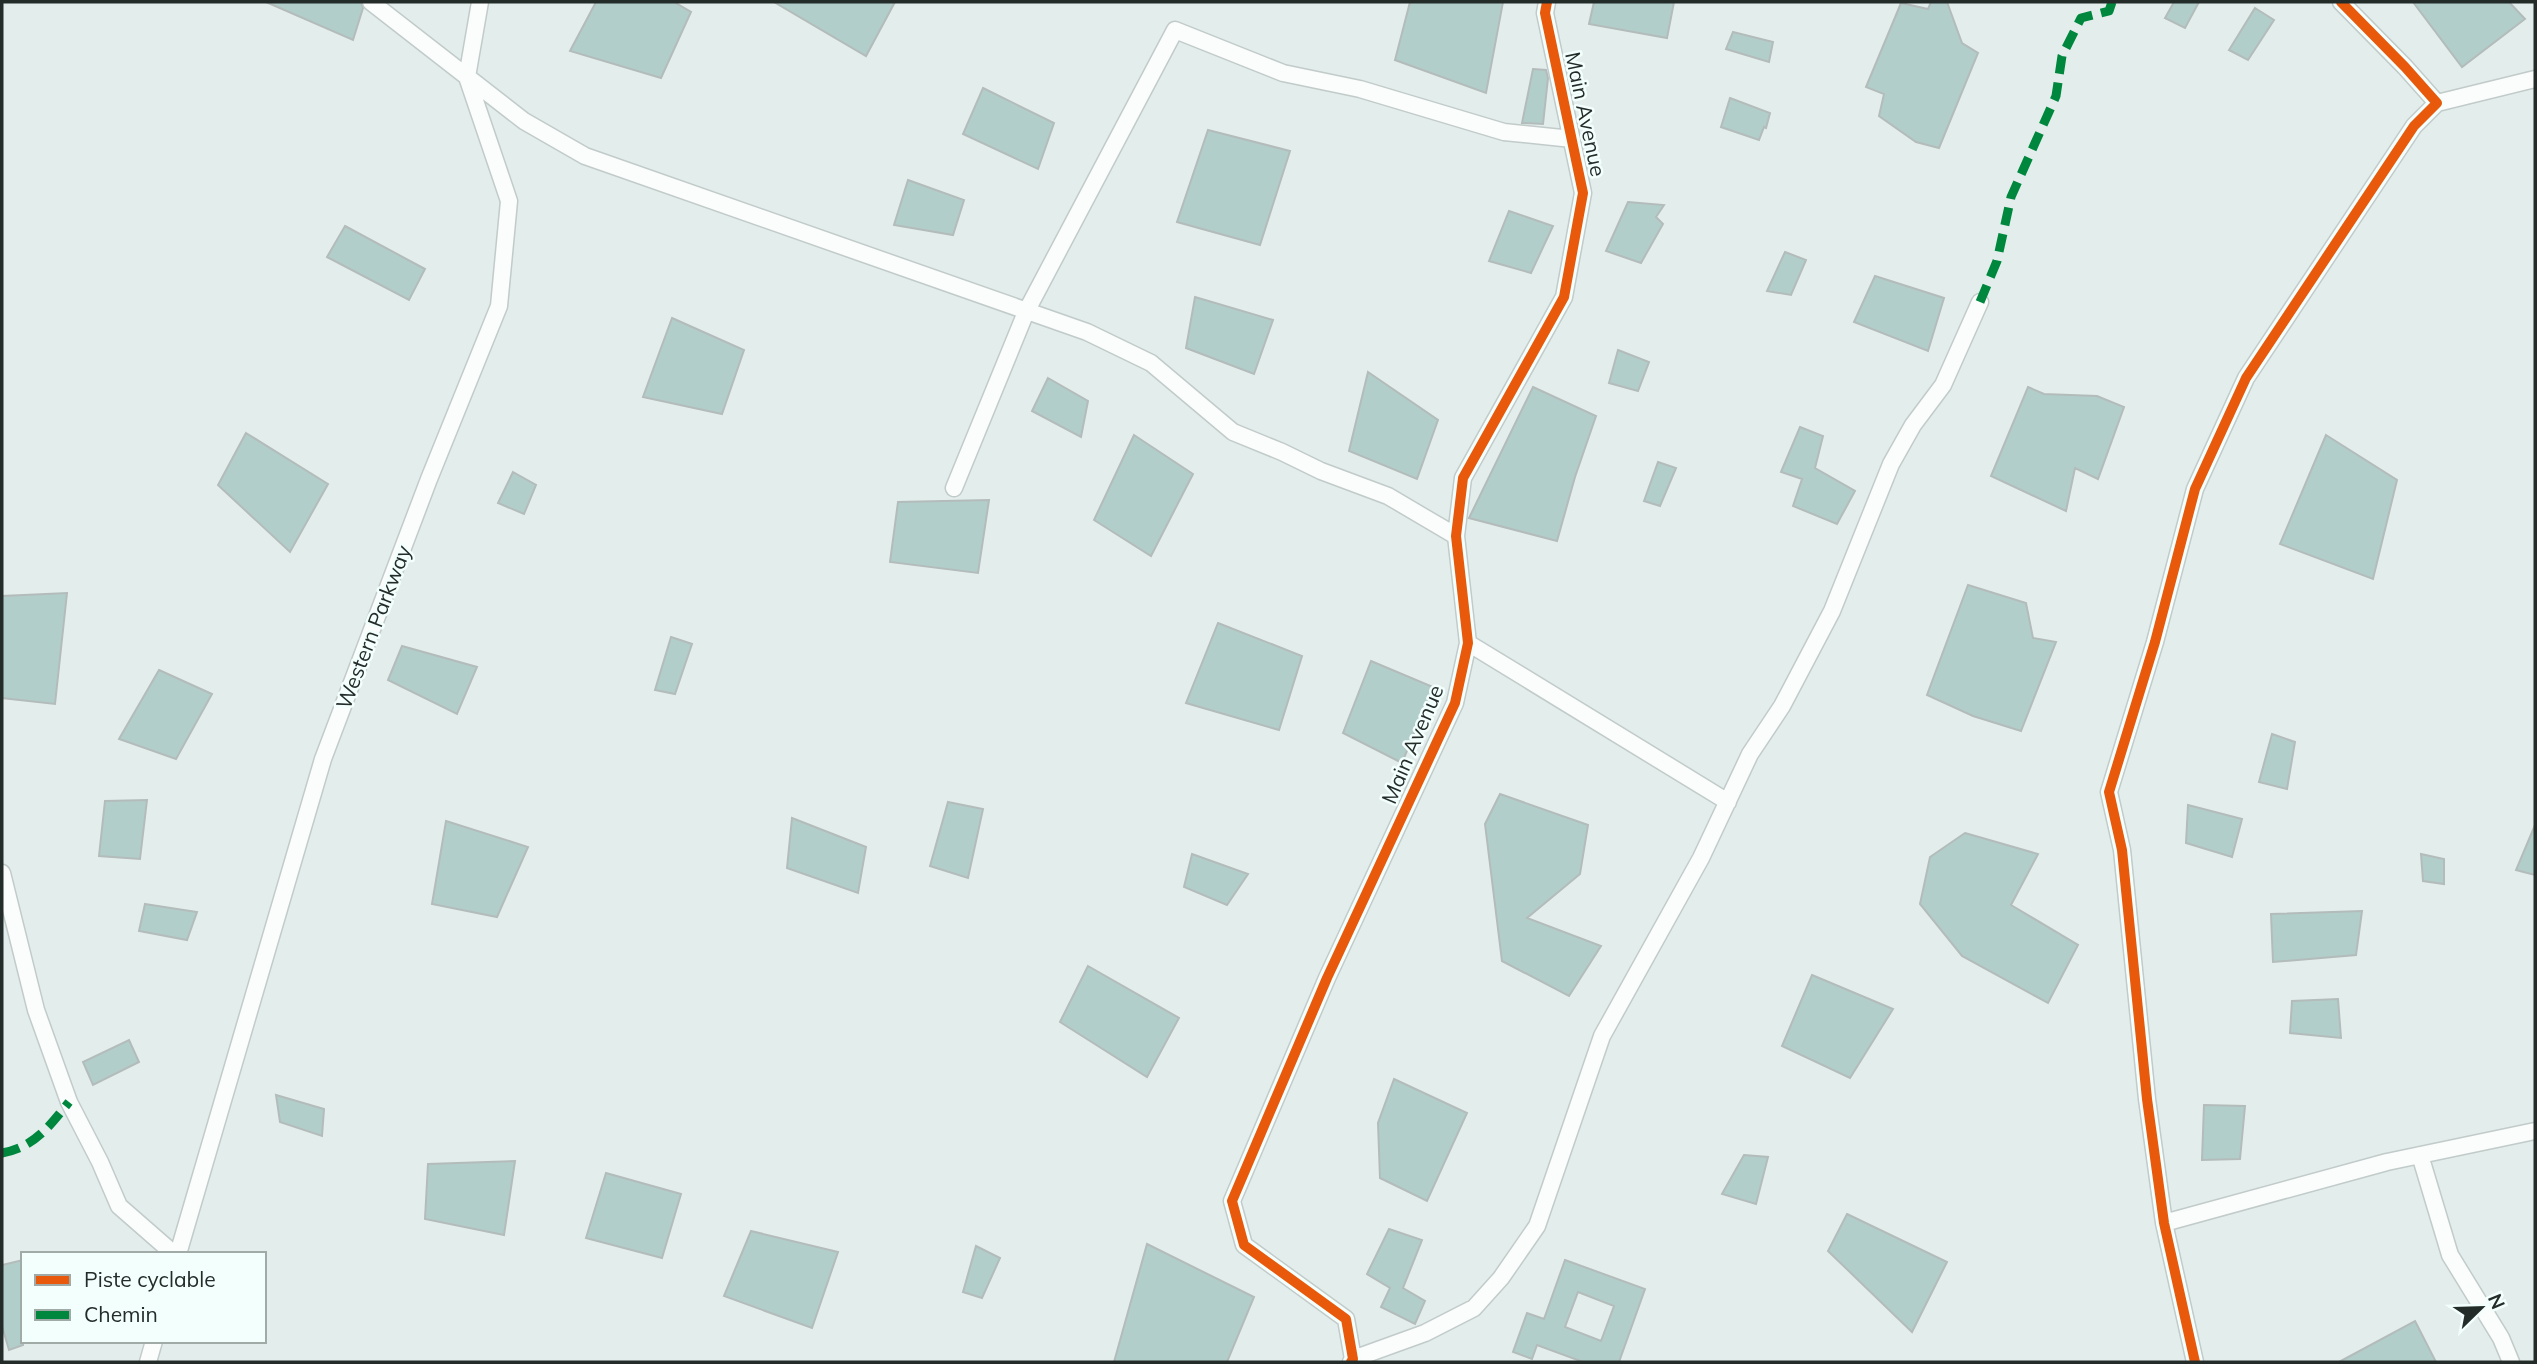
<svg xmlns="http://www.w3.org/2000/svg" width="2537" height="1364" font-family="Mulish,sans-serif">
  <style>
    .building { fill: #b2ceca; stroke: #b3bcba; stroke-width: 2; fill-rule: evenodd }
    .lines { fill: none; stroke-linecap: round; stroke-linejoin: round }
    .street-casing { stroke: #c1cbc9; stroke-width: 19 }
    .street { stroke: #fbfcfc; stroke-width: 16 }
    .quiet { stroke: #00873e; stroke-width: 9; stroke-dasharray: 18 9; stroke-linecap: butt }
    .cycleway-casing { stroke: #f2fffc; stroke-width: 15 }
    .cycleway { stroke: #e8590c; stroke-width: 10 }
    .labels { text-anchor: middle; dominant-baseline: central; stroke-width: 5; stroke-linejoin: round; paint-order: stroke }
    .street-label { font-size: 21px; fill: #242c2a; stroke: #f2fffc }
  </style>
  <rect width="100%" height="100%" fill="#e3eeec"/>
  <path class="building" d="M266,2H361L363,8L353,40Z
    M596,2H674L691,12L661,78L570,51Z
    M774,2H895L866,56Z
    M1410,2H1503L1486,93L1395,60Z
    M1594,2H1674L1667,38L1589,24Z
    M1931,2H1947L1962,43L1978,53L1939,148L1916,142L1879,116L1884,94L1866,87L1901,3L1928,9Z
    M2174,2H2199L2185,28L2165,18Z
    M2413,2H2509L2525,19L2462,67Z
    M2255,8L2274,20L2248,60L2229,50Z
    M1733,32L1773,42L1769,62L1726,49Z
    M1533,69L1546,70L1548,78L1543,124L1522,123Z
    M983,88L1054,123L1038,169L963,134Z
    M1730,98L1770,113L1766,128L1764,127L1759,140L1721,127Z
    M1208,130L1290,151L1260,245L1177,222Z
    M908,180L964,200L953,235L894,225Z
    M1628,202L1664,205L1656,217L1663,224L1641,263L1606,251Z
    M1509,211L1553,226L1531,273L1489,261Z
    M345,226L425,269L409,300L327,257Z
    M1785,252L1806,260L1791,295L1767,291Z
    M1875,276L1944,298L1928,351L1854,322Z
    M1195,297L1273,320L1254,374L1186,348Z
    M672,318L744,350L722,414L643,397Z
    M1618,350L1649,362L1638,391L1609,383Z
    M1368,372L1438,420L1417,479L1349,451Z
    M1048,378L1088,401L1081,437L1032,411Z
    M1533,387L1596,416L1575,477L1557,541L1469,518Z
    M2028,387L2044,394L2097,396L2124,407L2098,479L2075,468L2066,511L1991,476Z
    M1800,427L1823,436L1815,468L1855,491L1837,524L1793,506L1802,479L1781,472Z
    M246,433L328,484L290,552L218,485Z
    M1134,435L1193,474L1151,556L1094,520Z
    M2326,435L2397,480L2373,579L2280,544Z
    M1658,462L1676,468L1660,506L1644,501Z
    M513,472L536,485L524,514L498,503Z
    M989,500L978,573L890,562L898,502Z
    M1968,585L2026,603L2033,638L2056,642L2021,731L1973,716L1927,695Z
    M67,593L55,704L2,698V596Z
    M1218,623L1302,656L1279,730L1186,703Z
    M671,637L692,644L675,694L655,690Z
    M402,646L477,667L457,714L388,680Z
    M1371,661L1433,687L1402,763L1343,733Z
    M159,670L212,694L176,759L119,739Z
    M2272,734L2295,742L2287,789L2259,782Z
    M1500,794L1588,825L1580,874L1527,918L1601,946L1569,996L1502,961L1485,824Z
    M147,800L140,859L99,856L105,801Z
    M948,802L983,809L968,878L930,866Z
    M2188,805L2242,819L2232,857L2186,843Z
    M792,818L866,847L858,893L787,868Z
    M446,821L528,847L497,917L432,904Z
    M2535,825V875L2516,870Z
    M1965,833L2038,854L2011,905L2078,945L2048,1003L1962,956L1920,904L1930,857Z
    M1192,854L1248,874L1227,905L1184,887Z
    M2421,854L2444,859V884L2423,881Z
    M145,904L197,912L187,940L139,931Z
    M2362,911L2356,955L2273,962L2271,914Z
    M1088,966L1179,1018L1147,1077L1060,1022Z
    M1812,975L1893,1009L1850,1078L1782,1046Z
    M2338,999L2341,1038L2290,1033L2292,1001Z
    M129,1040L139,1062L93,1085L83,1062Z
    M1394,1079L1467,1113L1427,1201L1380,1178L1378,1123Z
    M276,1095L324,1109L322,1136L280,1122Z
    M2204,1105L2245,1106L2240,1159L2202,1160Z
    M1744,1155L1768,1157L1756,1204L1722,1194Z
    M515,1161L504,1235L425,1219L428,1164Z
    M606,1173L681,1194L662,1258L586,1238Z
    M1847,1214L1947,1262L1912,1332L1828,1251Z
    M1389,1229L1422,1240L1403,1288L1425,1301L1415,1324L1381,1307L1390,1288L1367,1274Z
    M751,1231L838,1252L812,1328L724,1296Z
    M1147,1244L1254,1297L1227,1362H1114Z
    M976,1246L1000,1258L982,1298L963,1292Z
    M23,1260V1345L9,1350L2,1326V1265Z
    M1565,1260L1645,1289L1619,1362H1583L1537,1345L1532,1359L1513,1352L1527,1313L1544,1319ZM1578,1292L1614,1306L1601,1341L1565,1327Z
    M2415,1321L2436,1362H2339Z"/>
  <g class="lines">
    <defs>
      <path id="street" d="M371,2L524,121L585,156L1087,332L1151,363L1233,432L1282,452L1321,471L1388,496L1456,536
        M2437,103L2535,79
        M954,488L1026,312L1175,30L1283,73L1360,89L1504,132L1572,139
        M1468,643L1728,802
        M2,873L36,1010L69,1102L100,1162L119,1206L174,1254
        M2420,1155L2450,1255L2501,1338L2511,1362
        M2164,1223L2387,1162L2535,1131
        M178,1254L323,759L429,479L499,306L509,201L467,77L480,2
        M1353,1359L1425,1333L1474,1308L1501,1278L1537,1226L1602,1036L1701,858L1750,754L1782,706L1832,611L1891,464L1913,425L1943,385L1980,302
        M148,1362L154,1341
        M1351,1362L1353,1359L1346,1319L1244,1245L1232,1201L1327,978L1455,703L1468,643L1456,536L1463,478L1564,297L1583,193L1545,13L1547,2
        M2195,1362L2164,1223L2147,1099L2122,850L2109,792L2155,642L2195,489L2246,378L2414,126L2437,103L2405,67L2341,2"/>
    </defs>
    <use href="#street" class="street-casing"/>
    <use href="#street" class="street"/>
    <path class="quiet" d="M1980,302L1997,261L2011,197L2056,96L2062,56L2081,18L2109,11L2112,2
      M2,1153C34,1147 49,1127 69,1102"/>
    <defs>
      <path id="cycleway" d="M1351,1362L1353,1359L1346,1319L1244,1245L1232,1201L1327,978L1455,703L1468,643L1456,536L1463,478L1564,297L1583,193L1545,13L1547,2
        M2195,1362L2164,1223L2147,1099L2122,850L2109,792L2155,642L2195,489L2246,378L2414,126L2437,103L2405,67L2341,2"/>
    </defs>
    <use href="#cycleway" class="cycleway-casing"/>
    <use href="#cycleway" class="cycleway"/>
  </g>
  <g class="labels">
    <g class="street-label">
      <text transform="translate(1586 114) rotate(78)">Main Avenue</text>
      <text transform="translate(373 627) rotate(-69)">Western Parkway</text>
      <text transform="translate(1412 744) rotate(-67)">Main Avenue</text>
    </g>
  </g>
  <rect width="2537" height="1364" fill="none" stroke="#242c2a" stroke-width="7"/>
  <rect x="21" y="1252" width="245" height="91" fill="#f2fffc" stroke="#a0aba8" stroke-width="2"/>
  <rect x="35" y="1275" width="35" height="10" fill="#e8590c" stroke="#a0aba8" stroke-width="2"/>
  <text x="84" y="1287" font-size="21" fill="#242c2a">Piste cyclable</text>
  <rect x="35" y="1310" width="35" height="10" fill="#00873e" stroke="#a0aba8" stroke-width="2"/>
  <text x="84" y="1322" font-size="21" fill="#242c2a">Chemin</text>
  <g transform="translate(2481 1308) rotate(67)" stroke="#f2fffc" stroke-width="5" paint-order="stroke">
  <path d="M0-5L12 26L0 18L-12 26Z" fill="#242c2a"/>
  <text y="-10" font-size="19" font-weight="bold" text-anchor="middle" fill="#242c2a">N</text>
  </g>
</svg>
